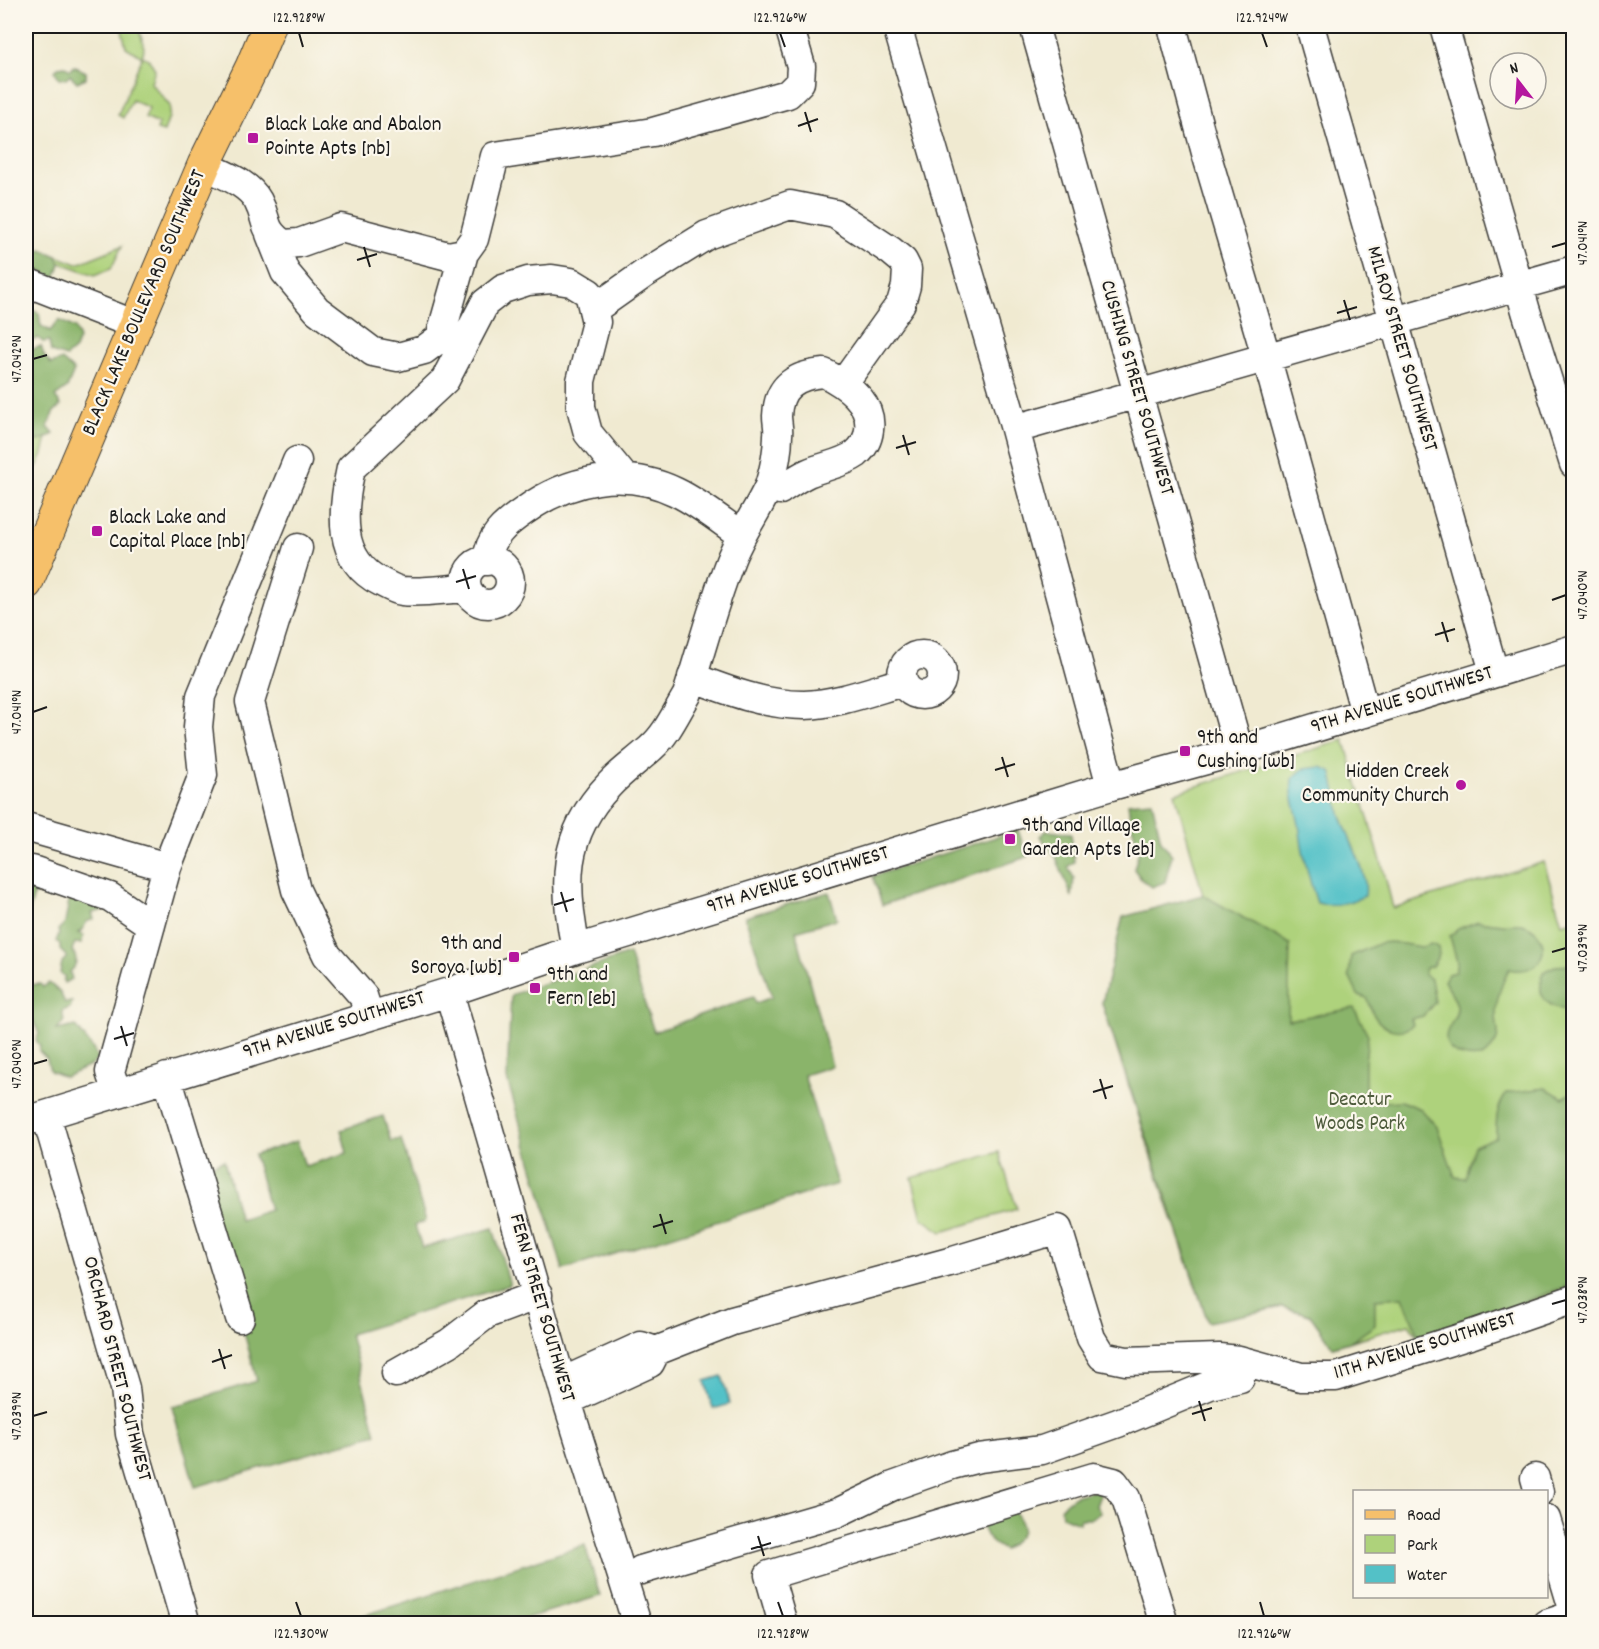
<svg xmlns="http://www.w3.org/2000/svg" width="1599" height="1649" font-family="Dekko,sans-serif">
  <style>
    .green { fill: #aed27b; stroke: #65774c; stroke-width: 1.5 }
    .forest { fill: #8ab46b; stroke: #536844; stroke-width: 1.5 }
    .water { fill: #53c1c7; stroke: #386e72; stroke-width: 1.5 }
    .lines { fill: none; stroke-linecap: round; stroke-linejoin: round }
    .minor-casing { stroke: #3c3b37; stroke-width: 31 }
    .major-casing { stroke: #3c3b37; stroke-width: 35 }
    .minor { stroke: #fff; stroke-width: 28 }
    .major { stroke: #f6c06b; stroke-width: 33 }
    .ticks { fill: none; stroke: #1c1c1c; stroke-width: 2 }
    .poi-dot { fill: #b5179e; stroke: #fbf7ec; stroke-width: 2 }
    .labels { text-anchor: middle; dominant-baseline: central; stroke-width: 4.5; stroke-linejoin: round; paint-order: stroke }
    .poi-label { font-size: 21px; fill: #1c1c1c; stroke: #fbf7ec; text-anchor: start }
    .street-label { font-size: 21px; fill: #1c1c1c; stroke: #fbf7ec }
    .park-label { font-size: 21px; fill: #4f5c3d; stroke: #fbf7ec }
    .neatline { fill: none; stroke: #1c1c1c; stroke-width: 2 }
    .ticks-label { font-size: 15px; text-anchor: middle; fill: #1c1c1c }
  </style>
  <rect width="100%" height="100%" fill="#fbf7ec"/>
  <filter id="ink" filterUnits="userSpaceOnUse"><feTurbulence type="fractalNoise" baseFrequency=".0167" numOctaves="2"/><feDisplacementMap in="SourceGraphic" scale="12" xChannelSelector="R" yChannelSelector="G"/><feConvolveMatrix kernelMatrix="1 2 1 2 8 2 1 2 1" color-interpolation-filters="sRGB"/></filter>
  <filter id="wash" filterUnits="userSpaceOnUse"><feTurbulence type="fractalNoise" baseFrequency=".008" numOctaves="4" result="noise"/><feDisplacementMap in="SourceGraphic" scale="24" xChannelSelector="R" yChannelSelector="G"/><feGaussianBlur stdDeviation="1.35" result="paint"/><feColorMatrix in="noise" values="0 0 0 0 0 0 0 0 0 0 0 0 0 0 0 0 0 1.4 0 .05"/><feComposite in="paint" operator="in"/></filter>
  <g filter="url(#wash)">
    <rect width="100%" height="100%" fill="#f0ead1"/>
    <path class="green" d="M121,26H137C140,35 147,47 142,56L149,59L155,69L151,83L170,106L169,117L164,132L157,130L159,124L145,118L149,108L132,100L123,118L118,115L142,57L126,47Z
      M122,246L111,269L95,275L58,262L57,256L77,264Z
      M47,437L43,454L26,488V438L39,441Z
      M1344,740L1382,864L1393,908L1544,862L1562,924L1573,921V1288L1420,1340L1409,1324L1333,1347L1310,1315L1282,1307L1208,1322L1166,1201L1102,1003L1123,917L1203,895L1175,793Z
      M999,1152L1017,1209L942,1232L922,1218L912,1178Z"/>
    <path class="forest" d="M65,66L70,70L74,66L86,72V78L77,82L70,75L66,79L59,78L55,71L58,67Z
      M41,249L57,256L60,264L55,278L43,272H36L33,265L36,259V254Z
      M29,309L39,313L41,326L50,331L59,320L75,328L79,339L75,349L66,357L51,352L49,341L43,342L38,338L26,343V311Z
      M41,346L44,356L51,364L62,360L74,371L67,388L55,397L61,405L53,413L48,427L54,434L39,441L26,438V349L31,350Z
      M1152,801L1161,841L1172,855L1165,882L1152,887L1141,879L1134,869L1139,850L1130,819L1128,803Z
      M1018,830L1027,857L882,905L873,876Z
      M1046,831L1071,833L1074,862L1068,867L1074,878L1072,897L1056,857L1040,836Z
      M30,882L36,888L26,923V883Z
      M829,892L837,919L796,931L832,1066L804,1075L837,1184L563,1270L507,1079L511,995L629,954L654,1032L753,997L756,1003L772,997L745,917Z
      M70,895L109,909L92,913L94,919L86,922L83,930L78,933L84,935L81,944L75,943L72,950C78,959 77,965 70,972L72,979L64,983L63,980L65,977L60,973L62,962L67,957L60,950V944L56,941L59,934L58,930L65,923Z
      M1203,895L1290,944L1288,1020L1354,1008L1368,1035L1365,1063V1100L1382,1102L1401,1101L1421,1109L1437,1127L1455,1177L1465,1178L1474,1146L1496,1137C1496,1119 1496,1108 1507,1093L1546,1088L1563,1098L1573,1092V1284L1420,1340L1403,1297L1375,1299V1325L1352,1341L1333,1347L1310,1315L1282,1307L1208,1322L1102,1003L1123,917Z
      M1478,921C1486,922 1494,923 1502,924C1510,925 1516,922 1525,925C1556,937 1545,978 1509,969C1502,983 1496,998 1496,1014C1496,1029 1503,1035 1491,1049C1487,1053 1486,1056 1480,1057C1465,1059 1441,1053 1447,1032C1450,1023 1458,1017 1457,1006C1455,997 1449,989 1444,981L1448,974L1455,972L1457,962L1450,936L1458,929Z
      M1390,942L1422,947L1431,944L1438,947L1439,955L1432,966L1426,968L1424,975L1431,979L1435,1002L1423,1016L1411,1019L1413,1025C1400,1036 1383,1029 1375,1017C1371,1011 1370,1004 1367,998L1358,995L1349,976L1351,956L1380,943Z
      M1573,965V1011C1562,1010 1545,1006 1541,992C1540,987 1542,978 1543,972L1555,966Z
      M49,983L60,992L65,1003L72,1002L70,1008L62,1011L64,1021L57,1030L76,1026C84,1039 93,1045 98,1059L90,1066L65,1077L50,1071L47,1059L39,1051L40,1046L36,1040L39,1034C36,1027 34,1017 26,1016V985L40,984L43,987Z
      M383,1116L391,1141L401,1139L426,1221L415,1225L422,1248L493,1228L510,1285L350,1334L376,1434L195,1487L172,1407L257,1381L201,1170L224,1160L240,1220L270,1210L254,1155L297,1141L305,1166L347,1153L341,1130Z
      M1099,1490L1100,1495L1096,1506L1100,1512L1090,1519H1081L1079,1523L1062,1516L1061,1508C1070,1495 1084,1493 1099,1490Z
      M1011,1509C1029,1528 1024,1535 1004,1550C989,1542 985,1537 980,1520Z
      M585,1545L600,1596L510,1623H340Z"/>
    <path class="water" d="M1321,767L1331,771C1335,785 1337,798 1340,812C1347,839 1369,870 1365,896C1348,903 1335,907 1317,903C1308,877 1302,851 1299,825C1296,807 1290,798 1292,779L1303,769Z
      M722,1376L730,1404L713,1409L705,1381Z"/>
  </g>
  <g filter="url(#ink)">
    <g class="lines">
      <defs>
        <path id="minor" d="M897,26L1015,429L1111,786
          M1034,26L1239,751
          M1172,26L1206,153L1266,356L1365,713
          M1310,26L1494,672
          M1444,26L1526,311L1574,464
          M204,165C221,174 248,182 258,201C269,222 261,228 283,244L299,243L341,228L448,256L464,253L474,239L495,156L653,132L788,94L800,82L801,66L789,26
          M270,234L285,272L317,310L373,352L398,357L424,350L440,338L464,253
          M26,282L136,325
          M593,310L644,274L707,235L790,205L835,214L891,251L903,261L907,269L906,286L901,303L843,384
          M824,373C846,384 873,402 869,430C868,439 863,448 856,454C842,464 824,466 808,473C799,477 789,484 780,490L769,486C774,470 778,453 778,435C779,428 777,422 777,416C778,386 796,375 824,373Z
          M1015,429L1574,270
          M298,548L250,702L296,890L327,955L363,996L369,1015
          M466 582a22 22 0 1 1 44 0a22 22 0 1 1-44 0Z
          M487,561C489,537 505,524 524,511C568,479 624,467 676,492C699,503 720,520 741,535
          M467,588C446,589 423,593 402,591C395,590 387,585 381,582C336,560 342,509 351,468L445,380L485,303L503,289L528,281L552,279L571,282L589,293L596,322L581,381V407L588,433L625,478
          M902 675a20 20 0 1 1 40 0a20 20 0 1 1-40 0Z
          M692,677C728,691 765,705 804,705C837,704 871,691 903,682
          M26,827L167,867
          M26,870H32L110,897L151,925
          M576,949C563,886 561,835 609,785C622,771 637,761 651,748C667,734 676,713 687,695C701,651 713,604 730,561C740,534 757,512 769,486
          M449,992L567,1401L637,1624
          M167,1077L240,1318
          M117,1093L110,1072L167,867L203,775L198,727L201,696L297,461
          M46,1115L125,1388L130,1434L186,1624
          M26,1121L449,992L576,949L1111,786L1239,751L1574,649
          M396,1373L449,1343L487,1314L538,1295
          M562,1382L641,1346L656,1351
          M567,1401L650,1363L656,1351L732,1321L953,1261L1058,1229L1091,1338L1102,1356L1126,1361L1219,1358L1239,1360L1301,1377H1336L1470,1335L1574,1299
          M1535,1478L1539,1492
          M1546,1519L1574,1612
          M641,1570L837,1513L893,1486L952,1465L979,1458L1042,1450L1118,1423L1210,1385L1240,1378
          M783,1624L769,1575L1094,1477L1114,1482L1126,1498L1164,1624
          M1546,1624L1574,1615"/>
        <path id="major" d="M26,583L204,165L252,67L269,26"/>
      </defs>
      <use href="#minor" class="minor-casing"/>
      <use href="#major" class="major-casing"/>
      <use href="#minor" class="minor"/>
      <use href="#major" class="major"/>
    </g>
  </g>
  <path class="ticks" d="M299,33L303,47M780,33L785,47M1262,33L1267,47M805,112L811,132M798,126L818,119M364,247L370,267M1552,247L1566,243M357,260L377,254M1344,300L1350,320M1337,313L1357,307M33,359L47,355M903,435L909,455M896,448L916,442M463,569L469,589M456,582L476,576M1552,600L1566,595M1442,622L1448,642M1435,635L1455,629M33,712L47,707M1002,757L1008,777M995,770L1015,764M561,892L567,912M554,905L574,899M1552,952L1566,948M121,1026L127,1046M114,1039L134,1033M33,1064L47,1060M1100,1079L1106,1099M1093,1092L1113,1086M660,1214L666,1234M653,1227L673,1221M1552,1304L1566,1300M219,1349L225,1369M212,1362L232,1355M1199,1401L1205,1421M1192,1414L1212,1408M33,1416L47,1412M758,1536L764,1556M751,1549L771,1543M296,1602L301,1616M778,1602L783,1616M1260,1602L1264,1616"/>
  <g class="poi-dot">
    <rect x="247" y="132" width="12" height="12" rx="3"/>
    <rect x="91" y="525" width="12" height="12" rx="3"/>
    <rect x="1179" y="745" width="12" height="12" rx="3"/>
    <circle cx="1461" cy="785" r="6"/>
    <rect x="1004" y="833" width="12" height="12" rx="3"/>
    <rect x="508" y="951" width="12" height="12" rx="3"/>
    <rect x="529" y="982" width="12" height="12" rx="3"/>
  </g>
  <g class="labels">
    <g class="poi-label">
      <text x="265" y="126">Black Lake and Abalon<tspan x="265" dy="24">Pointe Apts [nb]</tspan></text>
      <text x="109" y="519">Black Lake and<tspan x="109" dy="24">Capital Place [nb]</tspan></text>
      <text x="1197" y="739">9th and<tspan x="1197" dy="24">Cushing [wb]</tspan></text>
      <text x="1449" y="773" text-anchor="end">Hidden Creek<tspan x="1449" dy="24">Community Church</tspan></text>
      <text x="1022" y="827">9th and Village<tspan x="1022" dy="24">Garden Apts [eb]</tspan></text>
      <text x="502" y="945" text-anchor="end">9th and<tspan x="502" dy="24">Soroya [wb]</tspan></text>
      <text x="547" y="976">9th and<tspan x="547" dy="24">Fern [eb]</tspan></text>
    </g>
    <g class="street-label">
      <text transform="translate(145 303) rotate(-67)">BLACK LAKE BOULEVARD SOUTHWEST</text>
      <text transform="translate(1401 349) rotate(74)">MILROY STREET SOUTHWEST</text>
      <text transform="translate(1136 388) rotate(74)">CUSHING STREET SOUTHWEST</text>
      <text transform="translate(1402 701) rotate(-17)">9TH AVENUE SOUTHWEST</text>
      <text transform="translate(798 881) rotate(-17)">9TH AVENUE SOUTHWEST</text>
      <text transform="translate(334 1026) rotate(-17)">9TH AVENUE SOUTHWEST</text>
      <text transform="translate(541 1308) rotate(74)">FERN STREET SOUTHWEST</text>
      <text transform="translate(1425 1347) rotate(-17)">11TH AVENUE SOUTHWEST</text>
      <text transform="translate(116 1369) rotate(76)">ORCHARD STREET SOUTHWEST</text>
    </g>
    <g class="park-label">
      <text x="1360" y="1101">Decatur<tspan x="1360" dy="24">Woods Park</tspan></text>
    </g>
  </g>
  <rect width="1599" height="1649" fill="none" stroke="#fbf7ec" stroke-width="66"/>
  <rect x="1353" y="1490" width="195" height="108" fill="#fbf7ec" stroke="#a29f99" stroke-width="1.5"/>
  <rect x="1365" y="1510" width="30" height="9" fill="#f6c06b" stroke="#a29f99" stroke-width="1.5"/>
  <text x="1407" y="1520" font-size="18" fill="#1c1c1c">Road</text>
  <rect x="1365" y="1535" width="30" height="18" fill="#aed27b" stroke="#a29f99" stroke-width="1.5"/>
  <text x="1407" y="1550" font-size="18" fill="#1c1c1c">Park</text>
  <rect x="1365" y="1565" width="30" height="18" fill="#53c1c7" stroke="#a29f99" stroke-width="1.5"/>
  <text x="1407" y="1580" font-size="18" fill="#1c1c1c">Water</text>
  <g transform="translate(1518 81) rotate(343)"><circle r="28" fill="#fbf7ec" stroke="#a29f99" stroke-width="1.5"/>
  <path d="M0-4.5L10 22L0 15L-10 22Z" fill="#b5179e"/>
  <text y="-9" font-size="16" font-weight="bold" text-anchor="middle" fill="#1c1c1c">N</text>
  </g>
  <rect x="33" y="33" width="1533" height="1583" class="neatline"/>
  <g class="ticks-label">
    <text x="299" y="22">122.928°W</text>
    <text x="780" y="22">122.926°W</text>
    <text x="1262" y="22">122.924°W</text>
    <text transform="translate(1582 243) rotate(-90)" y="5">47.041°N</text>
    <text transform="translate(16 359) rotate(-90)" y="5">47.042°N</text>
    <text transform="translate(1582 595) rotate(-90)" y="5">47.040°N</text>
    <text transform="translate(16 712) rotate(-90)" y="5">47.041°N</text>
    <text transform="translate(1582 948) rotate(-90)" y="5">47.039°N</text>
    <text transform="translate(16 1064) rotate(-90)" y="5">47.040°N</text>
    <text transform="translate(1582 1300) rotate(-90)" y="5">47.038°N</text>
    <text transform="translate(16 1416) rotate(-90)" y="5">47.039°N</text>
    <text x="301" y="1638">122.930°W</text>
    <text x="783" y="1638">122.928°W</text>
    <text x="1264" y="1638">122.926°W</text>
  </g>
</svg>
